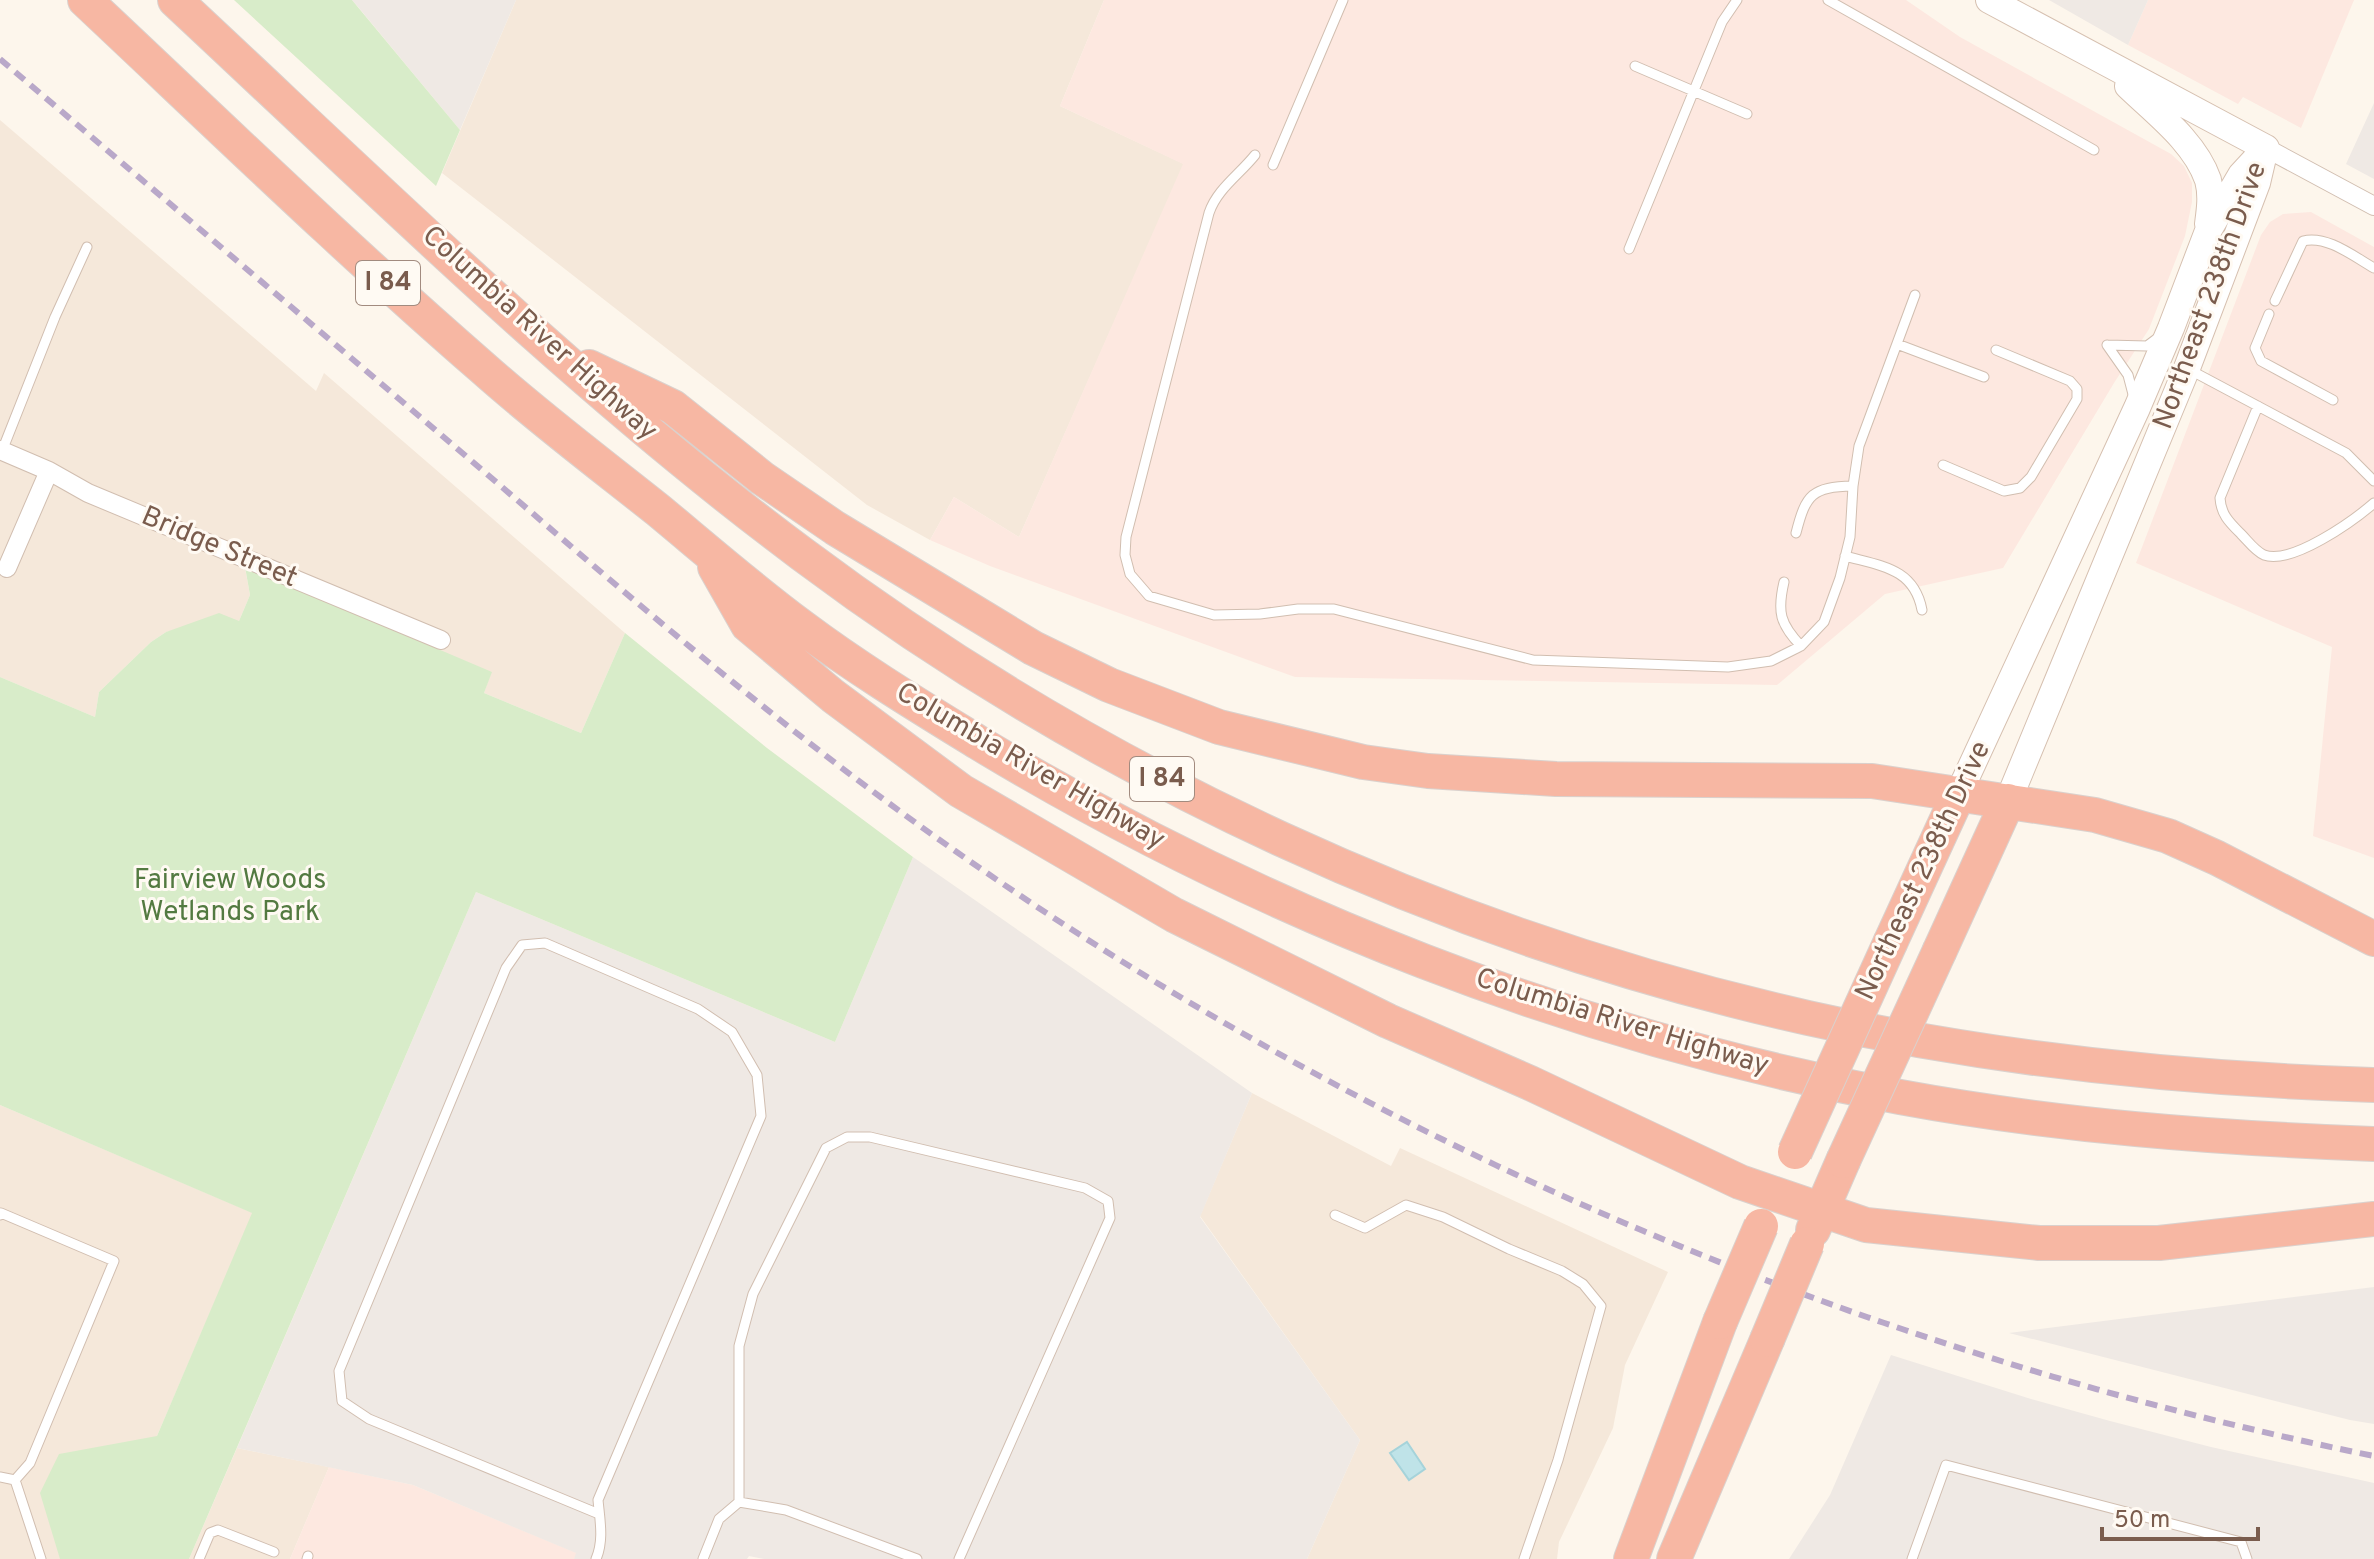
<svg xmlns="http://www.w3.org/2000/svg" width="2374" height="1559" font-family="Overpass,sans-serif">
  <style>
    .residential { fill: #f5e8da }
    .commercial { fill: #fde8e0 }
    .industrial { fill: #efe9e4 }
    .green { fill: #d8ecc9 }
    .water { fill: #bfe3e8; stroke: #a5d3da; stroke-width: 2 }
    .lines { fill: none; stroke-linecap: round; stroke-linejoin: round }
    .lane-casing { stroke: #d1beb0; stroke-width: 11 }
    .street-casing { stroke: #d1beb0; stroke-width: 20 }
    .secondary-casing { stroke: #d6c0b0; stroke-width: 28 }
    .highway-casing { stroke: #dad1cd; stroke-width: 36 }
    .lane { stroke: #fff; stroke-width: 9 }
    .street { stroke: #fff; stroke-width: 18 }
    .secondary { stroke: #fff; stroke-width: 26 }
    .highway { stroke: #f7b7a3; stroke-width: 34 }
    .rail { stroke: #b9a8c9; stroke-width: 6; stroke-dasharray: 12 8; stroke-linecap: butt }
    .highway-bridge-casing { stroke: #dad1cd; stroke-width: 36; stroke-linecap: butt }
    .highway-bridge { stroke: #f7b7a3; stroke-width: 34 }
    .labels { text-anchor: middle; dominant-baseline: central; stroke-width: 6; stroke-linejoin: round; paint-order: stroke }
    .shield { fill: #fffaf3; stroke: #a28b7f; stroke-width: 2 }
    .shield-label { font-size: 26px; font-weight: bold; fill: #7a5c4d }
    .street-label { font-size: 28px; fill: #7a5c4d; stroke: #fffaf3 }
    .park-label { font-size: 28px; fill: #537a41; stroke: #fffaf3 }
  </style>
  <rect width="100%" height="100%" fill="#fdf6ec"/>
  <path class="residential" d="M516,0H1104L1060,106L1184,164L1019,537L954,497L930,540L867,505L442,173Z
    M0,120L316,391L324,373L625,633L581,733L484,693L491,673L245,568L250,595L239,621L166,632L151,642L99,692L95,717L0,677Z
    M1252,1093L1391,1166L1400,1148L1668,1272L1625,1365L1613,1428L1559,1542L1557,1559H1307L1360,1440L1200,1216Z
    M0,1105L253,1213L104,1559H0Z
    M237,1448L329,1467L290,1559H189Z"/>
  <path class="commercial" d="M1104,0H1906L1960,37L2171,154L2184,166L2192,183V202L2185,236L2149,329L2114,383L2003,568L1885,594L1777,685L1295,677L990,566L930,540L954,497L1019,537L1183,164L1060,106Z
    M2148,0H2354L2301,128L2243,97L2238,104L2128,45Z
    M2311,212L2374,247V858L2313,836L2332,647L2136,563L2261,235L2270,222L2283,214Z
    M329,1467L413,1485L577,1553L574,1559H290Z"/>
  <path class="industrial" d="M352,0H516L460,130L359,8Z
    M2049,0H2148L2128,45Z
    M2374,103V179L2346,164Z
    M913,857L1252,1093L1200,1217L1360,1440L1307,1559H764L749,1556L747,1559H574L576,1553L413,1485L237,1448L476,892L835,1042Z
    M2374,1287V1424L2350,1420L2009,1333Z
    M1891,1355L2031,1399L2110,1421L2211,1447L2374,1483V1559H1789L1830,1495Z"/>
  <path class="green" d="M234,0H352L460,130L436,186Z
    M245,567L492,672L484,693L581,733L625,633L767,748L913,857L835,1042L476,892L189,1559H60L40,1493L59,1454L157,1436L252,1213L0,1105V677L95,717L99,692L151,642L166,632L219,613L239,621L250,595Z"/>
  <path class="water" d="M1407,1442L1425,1469L1409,1480L1390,1453Z"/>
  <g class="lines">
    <defs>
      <path id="lane" d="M1828,0L2094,150
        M1635,66L1747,114
        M1255,155C1240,174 1217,189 1209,213L1126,537L1125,555L1130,574L1149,596L1214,615L1260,614L1298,609H1334L1533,660L1728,667L1771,661L1801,646L1824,622L1840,578L1850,537L1853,486L1859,446L1915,295
        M1273,165L1343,0
        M1629,249L1722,22L1737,0
        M2275,301L2303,241C2327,235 2353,256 2374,268
        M2269,314L2255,348L2261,361L2333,400
        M1897,344L1984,377
        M2107,345L2128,375L2134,398
        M2107,345L2147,346L2159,337
        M2190,370L2346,453L2374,481
        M2258,406L2220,498C2221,515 2230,523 2241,534C2248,541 2255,551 2264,555C2292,565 2353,521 2374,503
        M2,451L55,317L87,247
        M1943,465L2004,491L2020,488L2031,477L2077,399V389L2070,381L1996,350
        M1796,533C1806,494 1812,487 1853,486
        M1845,556C1881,566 1914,568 1922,610
        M1784,582C1777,612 1780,624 1801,646
        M0,1215L1,1213L114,1261L30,1463L15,1480
        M1335,1215L1365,1228L1406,1205L1443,1217L1509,1249L1562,1271L1583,1284L1601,1306L1558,1460L1524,1559
        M0,1477L15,1480
        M15,1480L41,1559
        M739,1502V1346L753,1294L826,1148L847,1137H870L1085,1188L1108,1201L1110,1218L959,1559
        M199,1559L210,1533L218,1530L274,1552
        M307,1559L308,1556
        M596,1559C604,1540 600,1521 598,1500L761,1116L757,1075L732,1032L698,1009L545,943L522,945L506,968L339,1371L342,1401L369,1419L599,1514
        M703,1559L719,1519L739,1502L786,1510L917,1559
        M1912,1559L1946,1465L2241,1542L2247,1559"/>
      <path id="street" d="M2266,148L2374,206
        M0,450L49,471L88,493L441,640
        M7,568L49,471"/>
      <path id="secondary" d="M1989,0L2266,148
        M2128,86C2156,113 2195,142 2208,180C2212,195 2210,209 2208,224
        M1959,793L2137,408L2171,328L2208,231L2241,175L2266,148
        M2008,801L2187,368L2257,183L2264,153"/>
      <path id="highway" d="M85,0C217,124 347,250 483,368C539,418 599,463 658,510C705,549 752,590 802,627C858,669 919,706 979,743C1262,914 1575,1036 1900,1097C2057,1126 2215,1138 2374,1144
        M175,0C379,190 578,387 802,554C1098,776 1447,937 1808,1018C1995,1060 2183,1079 2374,1085
        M589,367L673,407L762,478L835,528L1033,648L1109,685L1219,727L1363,762L1428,771L1556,779L1872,781L2095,815L2168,836L2217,858L2374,939
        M715,567L748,625L833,696L961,791L1174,915L1388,1021L1530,1083L1740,1182L1866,1225L2039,1243H2159L2374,1219
        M1891,941L1959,793
        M1940,950L2008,801
        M1813,1230L1843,1161
        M1631,1559L1720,1322
        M1674,1559L1767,1340"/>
    </defs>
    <use href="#lane" class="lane-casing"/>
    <use href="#street" class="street-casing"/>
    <use href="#secondary" class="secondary-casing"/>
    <use href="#highway" class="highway-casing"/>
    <use href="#lane" class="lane"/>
    <use href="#street" class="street"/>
    <use href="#secondary" class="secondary"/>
    <use href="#highway" class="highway"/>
    <path class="rail" d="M0,59C196,226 393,393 588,561C691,649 795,735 905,815C1341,1133 1846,1349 2374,1456"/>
    <defs>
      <path id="highway-bridge" d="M1795,1152L1891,941
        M1843,1161L1940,950
        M1720,1322L1761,1226
        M1767,1340L1807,1244"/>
    </defs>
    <use href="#highway-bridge" class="highway-bridge-casing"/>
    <use href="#highway-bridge" class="highway-bridge"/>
  </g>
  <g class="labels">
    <g class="shield">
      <rect x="356" y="261" width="64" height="44" rx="6"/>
      <rect x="1130" y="757" width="64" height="44" rx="6"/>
    </g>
    <g class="shield-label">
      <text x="388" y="283">I 84</text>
      <text x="1162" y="779">I 84</text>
    </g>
    <g class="street-label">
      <text transform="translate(2211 296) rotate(-70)">Northeast 238th Drive</text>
      <text transform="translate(539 334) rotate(42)">Columbia River Highway</text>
      <text transform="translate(219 548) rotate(23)">Bridge Street</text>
      <text transform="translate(1030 767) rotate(30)">Columbia River Highway</text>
      <text transform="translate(1924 871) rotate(-65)">Northeast 238th Drive</text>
      <text transform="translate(1622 1023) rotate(17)">Columbia River Highway</text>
    </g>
    <g class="park-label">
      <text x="230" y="881">Fairview Woods<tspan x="230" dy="32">Wetlands Park</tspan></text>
    </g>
  </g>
  <path d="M2102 1527v12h156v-12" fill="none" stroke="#7a5c4d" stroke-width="4"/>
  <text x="2114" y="1527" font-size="24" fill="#7a5c4d" stroke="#fffaf3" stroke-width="6" paint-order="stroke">50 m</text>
</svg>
